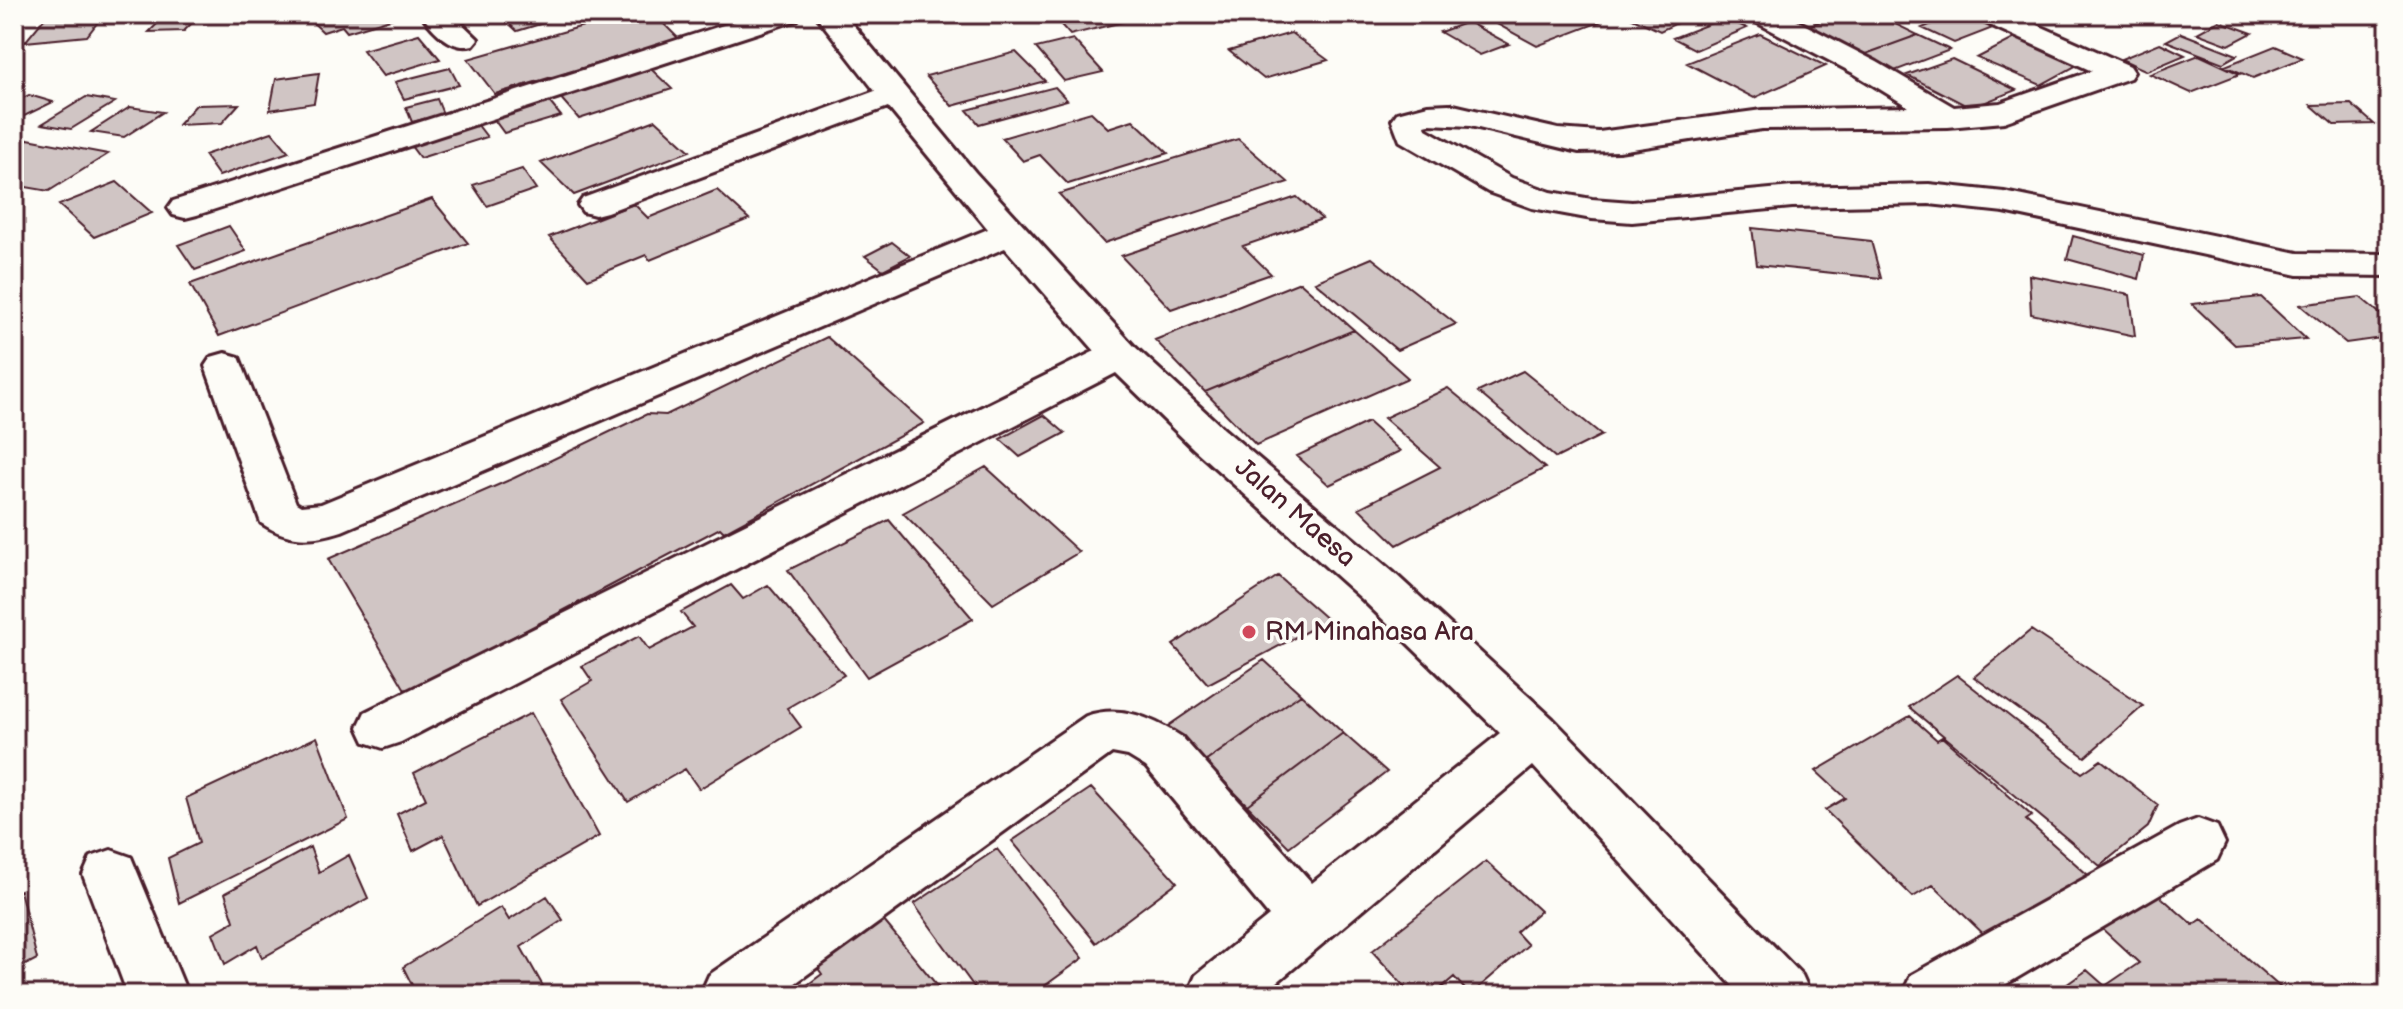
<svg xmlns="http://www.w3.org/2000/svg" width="2403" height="1009" font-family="'Balsamiq Sans',sans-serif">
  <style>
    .building { fill: #d0c5c4; stroke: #4a1f2b; stroke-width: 2 }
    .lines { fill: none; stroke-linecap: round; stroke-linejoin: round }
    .minor-casing { stroke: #4a1f2b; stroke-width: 6 }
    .minor { fill: #fdfcf7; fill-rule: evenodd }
    .poi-dot { fill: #d1495b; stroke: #fdfcf7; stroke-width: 3 }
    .labels { text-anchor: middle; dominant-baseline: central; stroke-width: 7; stroke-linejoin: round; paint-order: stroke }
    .street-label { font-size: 26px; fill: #4a1f2b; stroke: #fdfcf7 }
    .poi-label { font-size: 26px; fill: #4a1f2b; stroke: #fdfcf7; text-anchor: start }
  </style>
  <rect width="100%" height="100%" fill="#fdfcf7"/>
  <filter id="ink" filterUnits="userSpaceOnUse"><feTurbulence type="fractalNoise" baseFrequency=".0125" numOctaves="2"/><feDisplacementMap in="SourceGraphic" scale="16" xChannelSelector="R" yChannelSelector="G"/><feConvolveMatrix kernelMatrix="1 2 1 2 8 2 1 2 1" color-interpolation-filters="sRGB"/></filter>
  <g filter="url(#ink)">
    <path class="building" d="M48,14H104L87,36L25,42Z
      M167,14H201L184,31L149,32Z
      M246,14H293L273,23Z
      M304,14H407L347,32L342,26L323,32Z
      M499,14H573L517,31Z
      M625,14H654L679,39L495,94L468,59Z
      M1066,14H1115L1123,22L1070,35L1054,17Z
      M1497,14H1584L1600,22L1537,46L1486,18Z
      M1624,14H1696L1660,31Z
      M1841,14H1875L1918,35L1860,56L1804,27Z
      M1957,14H1972L1998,26L1954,43L1922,28Z
      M1724,18L1747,28L1696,50L1673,38Z
      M2219,21L2252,33L2229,45L2197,33Z
      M1468,22L1509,44L1480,55L1440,32Z
      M1291,33L1328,60L1264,79L1229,51Z
      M2181,33L2237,55L2223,63L2166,41Z
      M419,34L440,59L383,76L363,50Z
      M1760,34L1826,66L1754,98L1687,63Z
      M1918,35L1950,50L1892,72L1860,56Z
      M2019,36L2083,62L2041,85L1977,58Z
      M1073,39L1103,72L1064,81L1036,48Z
      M2160,43L2185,55L2147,71L2121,59Z
      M2275,46L2303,58L2253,78L2225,66Z
      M1016,52L1045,81L952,106L926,76Z
      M2199,55L2240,74L2191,93L2150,74Z
      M1952,59L2016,90L1971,108L1907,75Z
      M450,68L459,85L404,99L395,82Z
      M650,68L672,89L579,119L559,96Z
      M319,73L314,103L270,110L276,79Z
      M1055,87L1067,100L979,124L967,110Z
      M29,95L53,102L14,121V102Z
      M86,97L115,102L71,129L42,124Z
      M546,98L561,116L504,133L490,114Z
      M437,99L443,114L412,122L406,107Z
      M239,104L222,123L178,125L196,105Z
      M2351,104L2374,124L2334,125L2311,105Z
      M130,107L163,112L124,137L91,132Z
      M1091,112L1108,128L1133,120L1168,153L1068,184L1040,155L1023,161L1002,138Z
      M474,120L487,137L420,158L408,142Z
      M656,120L690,151L574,195L541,163Z
      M272,132L289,152L219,176L204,155Z
      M28,139L108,154L49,191L14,185V148Z
      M1238,139L1288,182L1104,243L1059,194Z
      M522,169L536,189L487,206L473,185Z
      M117,182L152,213L94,237L59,205Z
      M717,190L749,219L650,260L646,255L588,279L549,237L634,204L648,218Z
      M1297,197L1322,219L1243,246L1271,274L1171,309L1121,256Z
      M432,199L468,243L219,336L190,284Z
      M229,226L246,251L195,270L178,245Z
      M1752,228L1871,241L1881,278L1757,265Z
      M2073,236L2144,255L2139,279L2067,259Z
      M892,242L910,256L883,270L865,256Z
      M1372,258L1456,324L1397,350L1315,282Z
      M2029,275L2130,295L2135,336L2031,314Z
      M1300,282L1354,330L1205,392L1155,340Z
      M2261,297L2306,339L2235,345L2192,304Z
      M2360,297L2389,321V337L2346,343L2300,305Z
      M1354,330L1408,378L1256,445L1205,392Z
      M827,337L924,423L724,532L720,528L407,693L328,559L514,478L647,414L666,415Z
      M1523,371L1602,435L1556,458L1478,392Z
      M1448,388L1545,468L1397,545L1359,508L1440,467L1384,418Z
      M1044,415L1065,433L1020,457L1000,439Z
      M1368,422L1400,451L1329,485L1297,456Z
      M986,467L1079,552L993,604L903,513Z
      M889,520L973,619L867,677L788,570Z
      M1278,576L1328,620L1208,684L1173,645Z
      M731,585L743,599L768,585L844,675L787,708L801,727L699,789L685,769L628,802L561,699L592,681L582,666L639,636L649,650L693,627L681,612Z
      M2031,630L2143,706L2085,757L1974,677Z
      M1264,660L1301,694L1205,762L1168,726Z
      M1957,675L2082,773L2101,760L2158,805L2148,827L2100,866L1909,707Z
      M1301,694L1343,733L1247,805L1205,762Z
      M531,713L599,836L477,906L443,835L413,851L397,814L426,799L414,773Z
      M1910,716L1937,740L1942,737L2032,816L2026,820L2097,883L2000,950L1933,885L1913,897L1825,810L1845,798L1816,771Z
      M1343,733L1387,772L1289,847L1247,805Z
      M317,737L348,819L179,903L168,858L199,843L186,798Z
      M1091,788L1177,882L1096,943L1012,841Z
      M310,847L319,872L349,855L368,898L262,958L257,945L225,964L213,933L234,921L225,893Z
      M997,849L1083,958L1032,995H980L914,904Z
      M1486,861L1540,911L1516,932L1528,945L1470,995L1454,977L1433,995H1412L1372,951Z
      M20,890L37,959L14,971V893Z
      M2153,890L2193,925L2202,919L2289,995H2052L2087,970L2105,986L2139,963L2099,926Z
      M547,896L563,920L521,947L548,995H417L403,967L501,907L509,920Z
      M874,909L945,995H800L798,992L822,974L809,956Z"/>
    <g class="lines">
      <defs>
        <path id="minor" d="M421,14H452L478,39L473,45C452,51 433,31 421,14Z
          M758,14H801L797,20L197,215L185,218L173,215L168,208L173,201Z
          M815,14H844L975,172L1134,346L1224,429L1393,572L1553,719L1802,975L1811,995H1741L1533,766L1262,995H1187L1196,975L1269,916L1146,767L1128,756L1112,753L779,995H700L709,975L1086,716C1121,704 1152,718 1182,737L1312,883L1500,733L1361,598L1194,449L1116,373L401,742L383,748L365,742L358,727L365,712L1095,351L1005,248L342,531C311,541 288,541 261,523L205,366L211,357L225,353L239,357L296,503L301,506L321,504L988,229L888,107L607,212L595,215L583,212L578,205L583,198L875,91Z
          M1748,14H1784L1877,62L1954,107L2000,103L2092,71L1979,20L1975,14H2013L2130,66L2134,72L2130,78L2004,122L1948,127L1762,129L1619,151L1579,152L1470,126L1429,124L1425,125L1426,129L1512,178L1551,192L1592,199L1632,202L1792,187L1929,184L2004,192L2298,253L2389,254V276L2298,275L2004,212L1929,204L1792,207L1632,222L1592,219L1532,208L1488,192L1400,141L1392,120L1397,113L1428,105L1449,104L1558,129L1599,132L1762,110L1909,107L1855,74L1752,20Z
          M2198,819L2217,826L2225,843L2217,860L1988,995H1902L1911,975L2179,826Z
          M111,850L131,857L188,995H128L83,875L91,857Z"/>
      </defs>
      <use href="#minor" class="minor-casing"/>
      <use href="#minor" class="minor"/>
    </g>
  </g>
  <circle class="poi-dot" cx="1249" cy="632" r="8"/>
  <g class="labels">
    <g class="street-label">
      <text transform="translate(1295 513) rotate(41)">Jalan Maesa</text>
    </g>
    <g class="poi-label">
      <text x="1265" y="632">RM Minahasa Ara</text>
    </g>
  </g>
  <rect width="2403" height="1009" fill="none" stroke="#fdfcf7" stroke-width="48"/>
  <rect x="24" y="24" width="2355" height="961" fill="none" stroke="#4a1f2b" stroke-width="3" filter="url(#ink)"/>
</svg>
